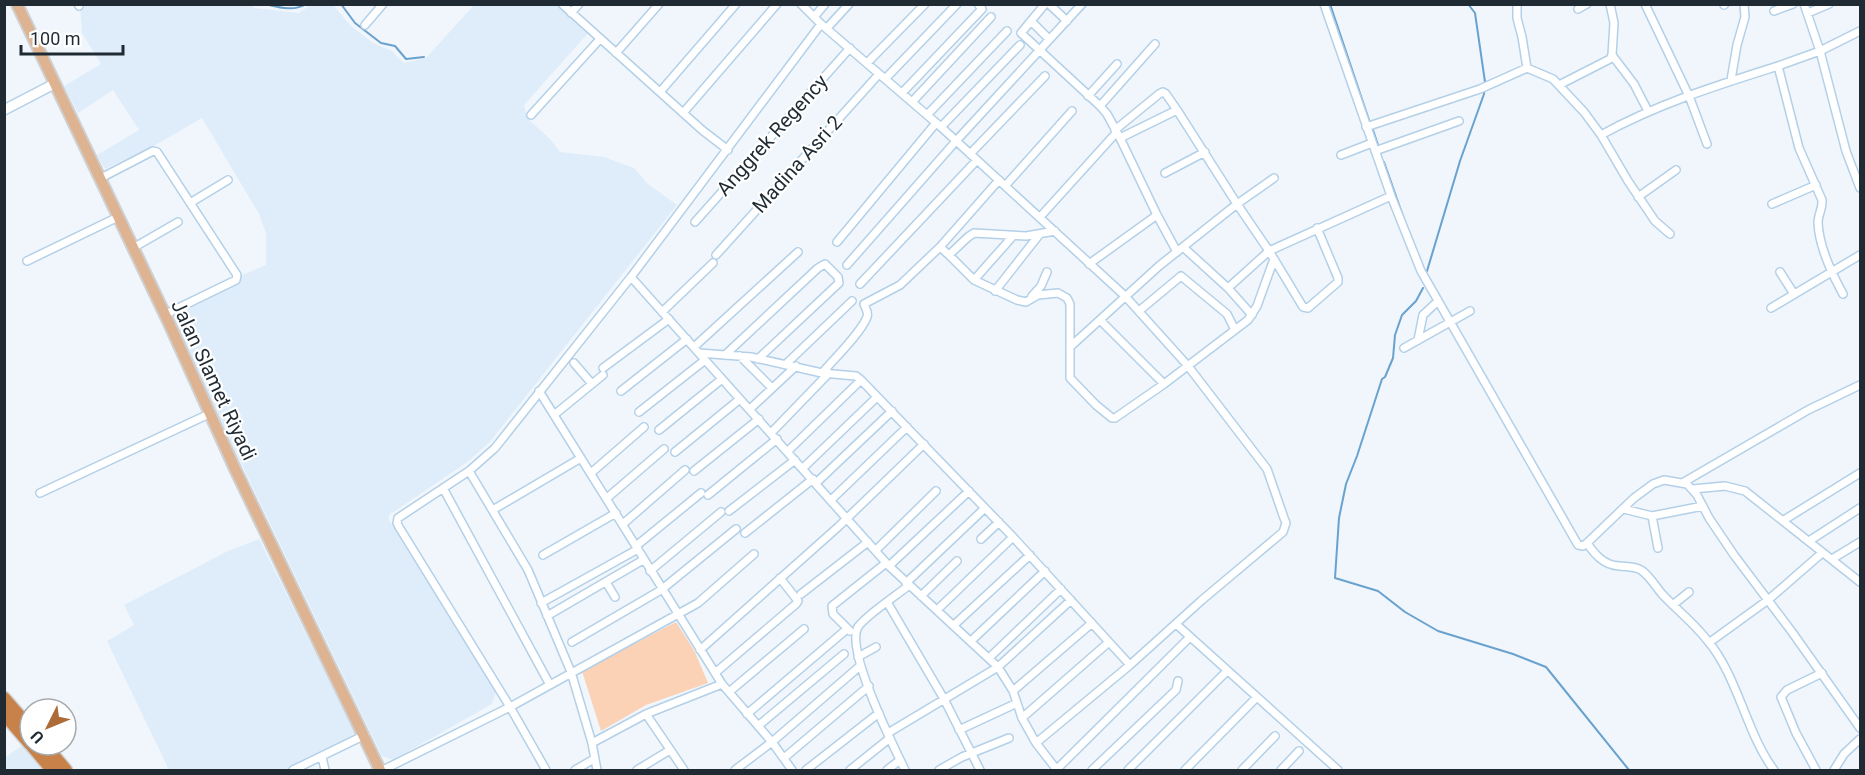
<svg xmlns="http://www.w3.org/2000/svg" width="1865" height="775" font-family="Roboto,sans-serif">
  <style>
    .built { fill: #dfedfa }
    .green { fill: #fbd2b5 }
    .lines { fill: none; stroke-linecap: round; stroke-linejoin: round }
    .stream { stroke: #69a1cf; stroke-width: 2 }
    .street-casing { stroke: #b3d0e8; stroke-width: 10 }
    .secondary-casing { stroke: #b3d0e8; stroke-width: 12 }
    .primary-casing { stroke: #ced0d2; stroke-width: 14 }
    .highway-casing { stroke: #ced0d2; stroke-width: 15 }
    .street { stroke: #fff; stroke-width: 7 }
    .secondary { stroke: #fff; stroke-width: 9 }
    .primary { stroke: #ddb392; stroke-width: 10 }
    .highway { stroke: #c78149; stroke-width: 12 }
    .labels { text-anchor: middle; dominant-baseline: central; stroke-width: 4.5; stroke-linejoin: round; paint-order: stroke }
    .street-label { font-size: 20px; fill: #1f2a33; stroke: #fff }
  </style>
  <rect width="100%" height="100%" fill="#f0f6fb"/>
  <path class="built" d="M211,4H249L255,8L299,13L310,5H333L351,26L373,43L392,51L404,63L426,58L474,5H561L590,31L524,105L527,118L550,139L560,152L604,157L634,168L648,184L677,205L489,443L466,463L389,515V520L496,692L492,704L393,760L382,756L166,307L266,265V233L259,214L202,118L152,147L105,169L97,155L139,130L113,90L78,113L64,86L101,64L82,33L80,6Z
    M259,539L358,738L290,770H169L107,641L134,625L124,605L228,551Z
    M23,745L45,770H5L4,758Z"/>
  <path class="green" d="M676,622L694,650L708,683L646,705L601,731L582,671Z"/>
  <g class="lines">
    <path class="stream" d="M265,4C278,7 294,12 306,4
      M341,4L355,23L381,43L395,46L406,59L424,57
      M1330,4L1370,123
      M1373,130L1378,145
      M1384,162L1404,219
      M1427,271L1460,161L1484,94L1485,82L1475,13L1468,4
      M1423,288L1416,301L1402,315L1395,335L1393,358L1385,377L1382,379L1357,456L1346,484L1339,518L1335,578L1378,591L1405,612L1438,631L1513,654L1546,667L1629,770"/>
    <defs>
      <path id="street" d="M78,4L79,6
        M562,4L702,130L728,150
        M1045,4L1021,33L1100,106L1107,114L1120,138
        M1049,4L1067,21
        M1324,4L1391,196L1421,271L1578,545L1583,546L1587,543L1634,498L1653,484L1664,480L1687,484L1697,495L1709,518L1734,555L1792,632L1860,728
        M1517,4V18L1522,37L1527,68
        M1610,4L1614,23L1612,55L1634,84L1648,111
        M1645,4L1689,96L1707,144
        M1804,4L1820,51L1846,151L1860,188
        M1724,5L1725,4
        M1578,9L1587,4
        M1774,11L1793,4
        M571,13L579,4
        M1808,13L1829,4
        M814,17L825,4
        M1031,21L1049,39
        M821,24L941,127L1125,296L1188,366L1267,469L1284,518L1286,523L1283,532L1202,600L1130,665L1036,743L1057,770
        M365,25L383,4
        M827,28L849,4
        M616,53L659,4
        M867,63L925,4
        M885,79L957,4
        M1731,80L1737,45L1745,17L1744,4
        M1559,85L1610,59L1612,55
        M660,92L736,4
        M902,93L982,9L978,4
        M1088,96L1117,64
        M912,102L991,17
        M1100,106L1155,44
        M683,113L777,4
        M531,115L600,39
        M927,115L1007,31
        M941,127L1020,45
        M1366,127L1480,89L1527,68L1553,79L1584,112L1601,135L1628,181L1655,221L1670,234
        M1115,130L1159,94L1163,92L1166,94L1177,110
        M1601,135C1657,104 1718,85 1778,66
        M1375,151L1459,121
        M970,154L1045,76
        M1341,155L1372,143
        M1165,173L1205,152
        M99,179L153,151L157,152L237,275L236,280L164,315
        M1005,186L1072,111
        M1638,197L1676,170
        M190,203L228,180
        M1772,204L1816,185
        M1040,217L1116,133
        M695,222L850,48
        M837,242L936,123
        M940,247L949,255L968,237L974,233L1026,236L1055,231
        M1183,247L1228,288L1252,315
        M133,248L178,222
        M1177,252L1157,215L1120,138L1177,110L1237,204L1274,178
        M716,255L879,74
        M949,255L974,280L1017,300L1026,302L1038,295L1058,293L1067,298L1070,304V378L1096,405L1112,418H1115L1164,384L1248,320L1257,306L1274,259L1269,251L1391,196
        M1274,259L1303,307L1308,308L1338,282V278L1317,228
        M27,261L118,217
        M1089,264L1157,215
        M847,265L956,141L1082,4
        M1780,272L1794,294
        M631,277L889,566L998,667L1013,691L1022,718L1036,743
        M974,280L1013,236
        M860,284L977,160
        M995,291L1039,235
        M1843,294C1832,274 1819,245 1818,223C1818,214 1823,208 1822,200L1799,148L1778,66L1820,51L1860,31
        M1032,296L1041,286L1047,272
        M1771,308L1860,255
        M1139,311L1181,276L1227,314L1235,330
        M662,312L713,263
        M1100,320L1164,384
        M1418,340L1423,315L1438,301
        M694,347L798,252
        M1070,347L1159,266L1237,204L1269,251L1228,288
        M1404,348L1470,311
        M699,353L751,357L822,373L856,376L861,380L1013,537L1130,665
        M725,355L818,268L825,264L838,277L839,283L758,359
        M740,356L772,388
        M574,363L592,384
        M786,364L852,301
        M603,368L669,319
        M822,373C834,359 861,333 867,317C869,312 865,308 864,304L900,285L940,247L999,180
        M539,391L722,684L772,742L792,770
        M621,391L687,339
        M750,409L796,366
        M639,412L705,360
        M554,415L603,375
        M659,430L722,379
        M771,433L829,373
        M788,451L861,380
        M675,452L740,399
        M803,468L877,397
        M469,471L528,570L571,672L592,743L597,770
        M694,471L759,419
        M591,473L644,427
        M1684,482L1808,410L1860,385
        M816,483L892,411
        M443,488L550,685
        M1693,489L1725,486L1745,491L1860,582
        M40,493L211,413
        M708,495L777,439
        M607,498L664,449
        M831,500L907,427
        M496,508L581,458
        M1624,509L1652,516L1703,506
        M729,511L795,460
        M1652,516L1658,548
        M1784,520L1860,473
        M623,524L685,470
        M745,533L813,479
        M981,539L999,522
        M1809,541L1860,508
        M1587,543C1595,555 1604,565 1619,566C1627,567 1634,566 1641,570C1650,576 1655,586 1662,594C1677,610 1694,623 1707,640C1738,676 1746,733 1774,770
        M636,546L701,493
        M876,550L936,491
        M543,555L616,513
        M1832,559L1860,542
        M889,566L969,491
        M650,571L721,512
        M606,582L615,597
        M906,583L985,508
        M801,594L868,542
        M921,596L957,561
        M887,602L944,699L980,770
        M541,603L638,549
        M1674,604L1689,592
        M937,610L1013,537
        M547,616L643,560
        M1176,624L1338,770
        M954,625L1030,555
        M850,631L833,614L832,606L886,563
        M971,641L1045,571
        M572,642L661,590L736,529
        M1710,642L1768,600L1822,553
        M700,650L838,527L924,444
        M858,657L876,647
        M989,658L1061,589
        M715,673L796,604L798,601L780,578
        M1013,691L1092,623
        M729,692L804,629
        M646,714L684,770
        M747,714L847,629
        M1022,718L1109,642
        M758,726L844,654
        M959,730L1017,703
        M888,733L998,667L1071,600
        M592,743L646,714L722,684
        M322,757L325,770
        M784,758L869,686
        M293,770L365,735
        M383,770L510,707L399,527L397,523L398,518L469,471L495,448L631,277L821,24L801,4
        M546,770L510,707L698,603L754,554
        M575,770L594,759
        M637,770L670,750
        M735,770L772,742L860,666
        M806,770L879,713
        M850,770L890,738
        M887,770L900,760
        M905,770C893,745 845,650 858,627C865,616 897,595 908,586
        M939,770L962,757L1009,738
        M1056,770L1190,637
        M1092,770L1176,690L1178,681
        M1128,770L1226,672
        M1185,770L1257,697
        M1242,770L1275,736
        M1281,770L1299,751
        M1816,770L1796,733L1781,697L1787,690L1822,673
        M1834,770L1844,754L1860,739"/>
      <path id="secondary" d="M4,110L54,84"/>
      <path id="primary" d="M17,4L168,321L236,471L380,770"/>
      <path id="highway" d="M4,698L30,728
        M4,714L30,744
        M31,745L52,770
        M45,745L66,770"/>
    </defs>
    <use href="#street" class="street-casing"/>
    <use href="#secondary" class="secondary-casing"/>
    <use href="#primary" class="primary-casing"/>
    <use href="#highway" class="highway-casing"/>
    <use href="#street" class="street"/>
    <use href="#secondary" class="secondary"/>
    <use href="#primary" class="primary"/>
    <use href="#highway" class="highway"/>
  </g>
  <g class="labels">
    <g class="street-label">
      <text transform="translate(772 135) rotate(-48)">Anggrek Regency</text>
      <text transform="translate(797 164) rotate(-48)">Madina Asri 2</text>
      <text transform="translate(214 380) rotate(65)">Jalan Slamet Riyadi</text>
    </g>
  </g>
  <rect width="1865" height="775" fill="none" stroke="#1f2a33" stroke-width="12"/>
  <g transform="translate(48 727) rotate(227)"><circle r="28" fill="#ffffff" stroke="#a5aaad" stroke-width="1.5"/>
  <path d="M0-4.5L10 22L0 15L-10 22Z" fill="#ad6c37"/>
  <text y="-9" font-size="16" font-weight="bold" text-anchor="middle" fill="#1f2a33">U</text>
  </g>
  <path d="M21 45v9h102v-9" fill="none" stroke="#1f2a33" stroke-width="3"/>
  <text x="30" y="45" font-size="18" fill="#1f2a33" stroke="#ffffff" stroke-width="4.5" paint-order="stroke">100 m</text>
</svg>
